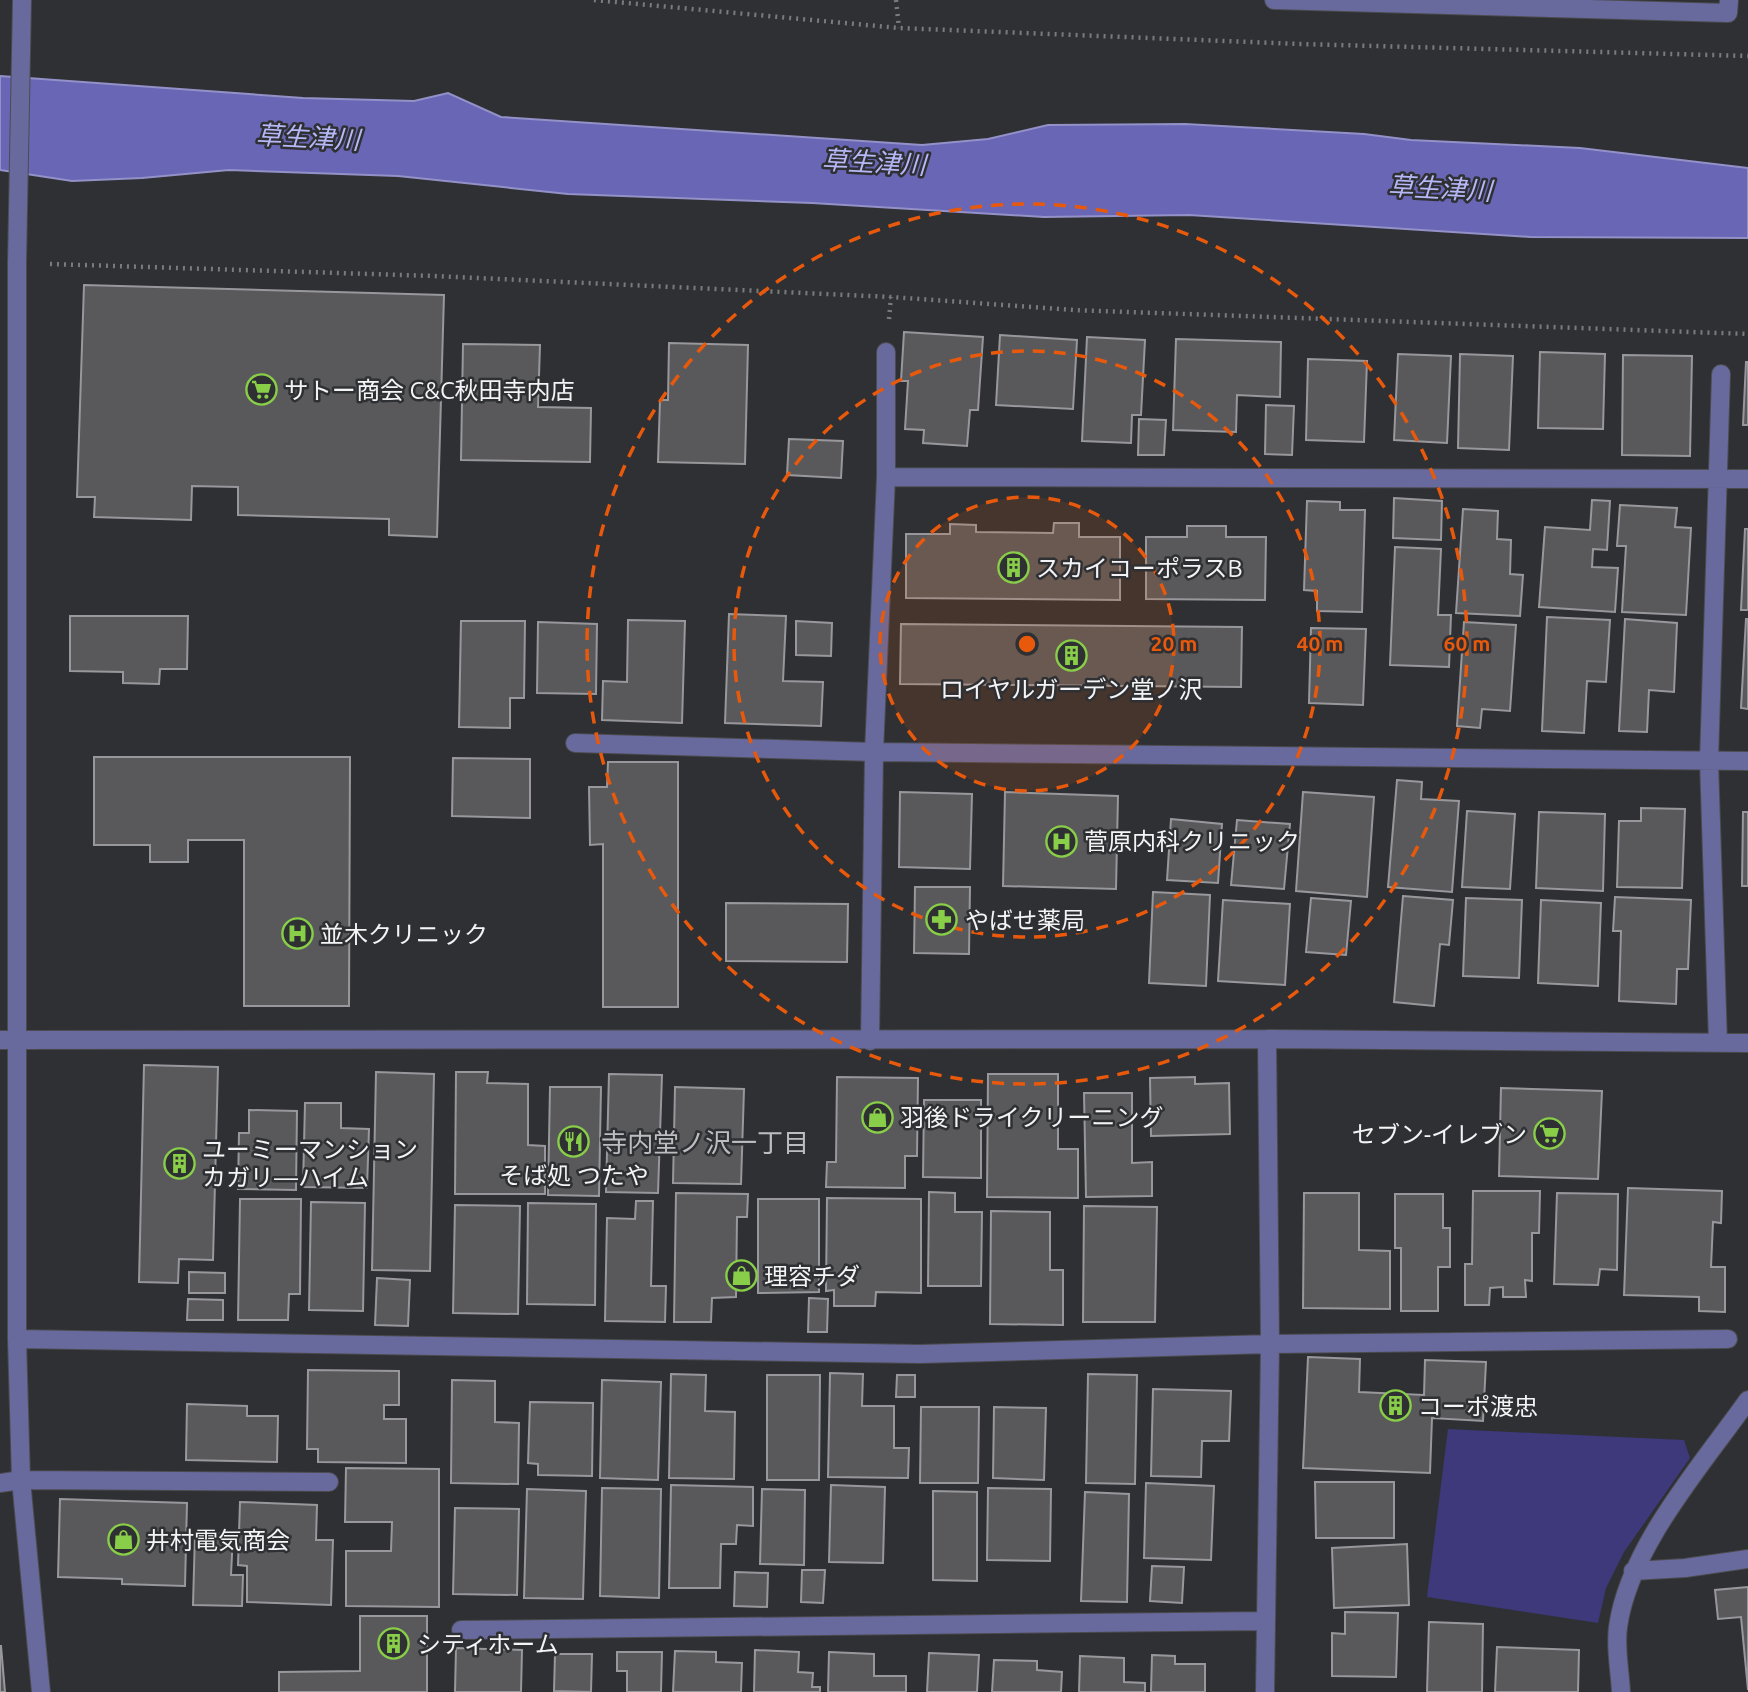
<svg xmlns="http://www.w3.org/2000/svg" width="1748" height="1692" font-family="Ubuntu,'Noto Sans JP',sans-serif">
  <style>
    .green { fill: #3d397a }
    .water { fill: #6967b5; stroke: #9391c8; stroke-width: 2 }
    .building { fill: #59595c; stroke: #98989c; stroke-width: 2 }
    .lines { fill: none; stroke-linecap: round; stroke-linejoin: round }
    .minor-casing { stroke: #4b4b4e; stroke-width: 20 }
    .path { stroke: #7a7b7d; stroke-width: 4.5; stroke-dasharray: 2 5; stroke-linecap: butt }
    .minor { stroke: #68699d; stroke-width: 18 }
    .ring { fill: none; stroke: #e8590c; stroke-width: 3.5; stroke-dasharray: 12 9 }
    .labels { text-anchor: middle; dominant-baseline: central; stroke-width: 5; stroke-linejoin: round; paint-order: stroke }
    .poi-label { font-size: 24px; fill: #f4f4f6; stroke: #2f3033; text-anchor: start }
    .water-label { font-size: 26px; font-style: italic; fill: #b6b8f7; stroke: #2f3033 }
    .neighbourhood-label { font-size: 26px; fill: #bdbdc1; stroke: #2f3033 }
    .centre { fill: #e8590c; stroke: #2f3033; stroke-width: 3.5 }
    .ring-label { font-size: 21px; text-anchor: middle; font-weight: bold; fill: #e8590c; stroke: #2f3033; stroke-width: 5; stroke-linejoin: round; paint-order: stroke }
  </style>
  <rect width="100%" height="100%" fill="#2f3033"/>
  <path class="green" d="M1448,1429L1684,1440L1690,1458L1624,1552L1606,1588L1598,1623L1427,1597Z"/>
  <path class="water" d="M0,76L303,98L414,101L448,93L501,117L922,145L988,139L1048,125L1185,124L1364,134L1411,140L1580,148L1748,168V238L1530,237L1189,215L1044,217L812,203L568,194L398,176L229,170L142,178L72,181L0,170Z"/>
  <path class="building" d="M84,285L444,295L437,537L389,535V519L238,515V487L192,486L191,520L94,517L95,497H77Z
    M904,332L983,337L978,410H970L967,446L923,443L924,430L905,429L908,381H901Z
    M1000,335L1077,340L1073,409L996,405Z
    M1087,337L1145,340L1141,415H1132L1131,443L1082,441Z
    M1176,339L1281,342L1280,397L1237,395L1236,432L1173,430Z
    M669,343L748,345L745,464L658,462L660,400H668Z
    M463,344L540,345L538,407L591,408L590,462L461,460Z
    M1540,352L1605,354L1603,429L1538,428Z
    M1398,354L1451,356L1447,443L1394,440Z
    M1460,354L1513,356L1509,450L1458,448Z
    M1623,355L1692,356L1690,456L1622,455Z
    M1308,359L1367,361L1364,442L1306,440Z
    M1746,362H1748V425H1743Z
    M1266,405L1294,406L1292,455L1265,454Z
    M1139,419L1166,420L1164,455H1138Z
    M789,439L843,441L841,478L787,475Z
    M1394,498L1442,501L1441,540L1393,538Z
    M1592,500L1610,501L1607,550L1593,549L1592,567L1618,568L1615,612L1539,607L1545,527L1590,530Z
    M1307,501L1340,502V510H1365L1362,612L1317,611V591L1304,590Z
    M1620,505L1677,508L1675,527L1691,528L1686,615L1622,612L1626,546H1617Z
    M1463,509L1498,511L1497,539L1511,540L1510,574L1523,575L1520,616L1456,613Z
    M1054,523H1079V537H1120V600L906,598V534H950V524L976,525V532L1053,533Z
    M1187,526H1226V537H1266L1265,600L1146,599V537H1187Z
    M1745,529H1748V610H1741Z
    M1395,547L1441,549L1438,615H1451L1449,667L1390,665Z
    M729,614L786,616L783,681L823,682L821,726L725,723Z
    M70,616H188L187,669H160L159,684L123,683V672L70,671Z
    M1547,617L1610,620L1606,682L1587,681L1584,733L1542,731Z
    M1625,619L1677,623L1674,692L1649,690L1647,732L1619,731Z
    M1746,619H1748V709L1741,708Z
    M628,620L685,621L682,723L602,720L603,681L627,682Z
    M461,621H525L524,698H510V728L459,727Z
    M796,621L832,623L831,656L796,655Z
    M538,622L597,624L596,694L537,693Z
    M1464,622L1516,625L1510,711L1482,709L1480,728L1457,726Z
    M901,624L1242,627L1241,687L900,684Z
    M1311,628L1366,629L1363,705L1309,703Z
    M94,757H350L349,1006H244V840H188V862H150V845H94Z
    M453,758L530,759V818L452,816Z
    M608,762H678V1007H603V844L590,845L589,787H607Z
    M1397,780L1422,782L1421,799L1459,801L1452,892L1388,887Z
    M900,792L972,794L970,869L899,867Z
    M1005,792L1118,796L1116,889L1003,886Z
    M1303,792L1374,797L1367,897L1296,891Z
    M1641,808L1685,809L1682,888L1617,887L1619,821H1641Z
    M1467,811L1515,814L1510,889L1462,887Z
    M1539,812L1605,814L1603,891L1536,888Z
    M1743,812H1748V886H1742Z
    M1171,819L1222,824L1218,883L1167,880Z
    M1237,820L1290,824L1284,889L1231,885Z
    M915,887H970L969,954L914,953Z
    M1153,892L1210,895L1206,986L1149,983Z
    M1403,896L1453,900L1449,945L1440,944L1434,1006L1394,1002Z
    M1615,897L1691,900L1688,969H1677L1676,1004L1619,1001L1621,931H1613Z
    M1311,898L1351,901L1346,955L1306,952Z
    M1466,898L1522,900L1519,978L1463,976Z
    M1223,900L1290,904L1285,985L1218,981Z
    M1541,900L1601,903L1598,986L1538,983Z
    M726,903L848,904L847,962L726,961Z
    M144,1065L218,1067L213,1260L179,1259L178,1283L139,1282Z
    M376,1072L434,1074L430,1271L372,1270Z
    M456,1072H488L487,1083L528,1084V1145L545,1146V1194H455Z
    M609,1074L662,1075L658,1193L606,1192Z
    M988,1074H1058V1149H1078V1198L987,1197Z
    M837,1077L918,1078L917,1156H905V1188L826,1187L827,1162H836Z
    M1195,1077V1084L1229,1083L1230,1134L1151,1136L1150,1078Z
    M550,1087H601L599,1196L548,1195Z
    M675,1087L744,1089L741,1184L673,1183Z
    M1501,1088L1602,1091L1598,1179L1499,1176Z
    M1084,1093H1132V1163L1152,1162V1196L1086,1197Z
    M924,1100H981V1178L923,1177Z
    M305,1103H341V1128L369,1129L367,1188L303,1187Z
    M249,1110L297,1111L296,1190L238,1189L239,1133H249Z
    M1628,1188L1722,1191L1721,1223L1713,1222L1711,1267H1725V1312L1699,1311V1297L1624,1295Z
    M1473,1191H1540L1539,1233H1532V1281L1525,1280L1526,1297H1503V1287L1490,1288L1489,1305H1465V1264H1472Z
    M929,1192L955,1193V1212H982L981,1286H928Z
    M676,1193L748,1194L747,1217H737L736,1297L712,1298L711,1322H674Z
    M1304,1193H1359V1250L1390,1251V1309L1303,1308Z
    M1557,1193L1618,1194L1617,1270L1600,1269L1598,1285L1554,1284Z
    M1395,1194H1443V1228H1450V1267H1438V1311H1401V1248H1395Z
    M827,1198L921,1199V1293L876,1292L875,1306H834V1290L826,1291Z
    M240,1199H301L300,1294H289L288,1320H238Z
    M758,1199H819V1292L758,1293Z
    M636,1201H653L651,1286H666L665,1322L605,1321L607,1218L635,1219Z
    M311,1202L365,1203L363,1311L309,1310Z
    M528,1203L596,1204L595,1305L527,1304Z
    M455,1205L520,1206L518,1314L453,1313Z
    M1084,1206L1157,1207L1155,1322H1083Z
    M991,1211L1050,1212V1270H1063V1325L990,1324Z
    M189,1272L225,1273V1293H189Z
    M377,1278L410,1280L408,1326L375,1325Z
    M809,1298L828,1299L827,1332H808Z
    M188,1299L223,1300V1320H187Z
    M1308,1357L1360,1359L1359,1392L1424,1395L1425,1360L1486,1362L1483,1421L1432,1418L1430,1473L1303,1468Z
    M308,1370L399,1371V1405H384V1419H406V1463L318,1462V1449H307Z
    M830,1373L863,1374L862,1406H894V1448H909L908,1478L828,1477Z
    M671,1374L706,1375L705,1411L735,1412L734,1479L669,1478Z
    M1088,1374L1137,1375L1135,1484L1086,1483Z
    M767,1375H820L819,1480H767Z
    M897,1375H915V1397H896Z
    M452,1380L495,1381V1422L519,1423L518,1484L451,1483Z
    M602,1380L661,1382L658,1480L600,1478Z
    M1153,1389L1231,1391L1229,1441H1202L1201,1477L1151,1476Z
    M530,1402L593,1403L592,1476L538,1475V1464L528,1463Z
    M187,1404L247,1406V1416H278L277,1462L186,1460Z
    M921,1407H979L978,1483H920Z
    M994,1407L1046,1408L1044,1480L993,1478Z
    M346,1468L439,1469V1607L346,1606V1551H391L392,1522H345Z
    M1315,1482H1394V1538H1316Z
    M1146,1483L1214,1486L1211,1560L1144,1558Z
    M671,1485L753,1487V1526L737,1525L736,1544H721L720,1588H669Z
    M831,1485L885,1487L883,1563L829,1562Z
    M602,1488L661,1489L659,1598L600,1596Z
    M988,1488L1051,1489L1050,1561L987,1560Z
    M527,1489L586,1491L583,1599L524,1598Z
    M762,1489L805,1490L804,1565L760,1564Z
    M933,1491L977,1492V1581L933,1580Z
    M1085,1492L1129,1494L1127,1602L1081,1601Z
    M60,1499L187,1503L185,1586L122,1584V1579L58,1577Z
    M240,1502L317,1505L316,1540H333L331,1605L247,1602V1566L238,1565Z
    M455,1508L519,1509L517,1595L453,1594Z
    M195,1533L233,1534L231,1575H243L242,1606L193,1605Z
    M1407,1544L1409,1605L1334,1608L1332,1548Z
    M1152,1566L1184,1567L1182,1603L1150,1601Z
    M802,1570H825L823,1603L801,1602Z
    M735,1572L768,1573L767,1607L734,1606Z
    M1748,1587V1690L1741,1617L1718,1619L1715,1590Z
    M1345,1612L1398,1613L1396,1677L1332,1676V1633L1345,1634Z
    M360,1616H427V1692H279V1672L360,1671Z
    M1429,1622L1483,1624L1482,1692H1427Z
    M0,1646H1L5,1692H0Z
    M1497,1647L1579,1650L1578,1692H1495Z
    M456,1648L522,1650L521,1692H455Z
    M755,1650L799,1652L798,1672L813,1673L812,1687H820V1692H754Z
    M675,1651L716,1652V1662L742,1663L741,1692H673Z
    M617,1652H662L661,1692H627V1671H617Z
    M829,1652L874,1654V1676H906V1692H828Z
    M929,1653L979,1655L977,1692H927Z
    M555,1654H592L591,1692L554,1691Z
    M1152,1655L1175,1656V1664H1205V1692H1151Z
    M1080,1656L1124,1658V1682L1145,1683V1692H1079Z
    M994,1660L1037,1661V1670L1062,1672L1061,1692H992Z"/>
  <g class="lines">
    <defs>
      <path id="minor" d="M22,0L17,263V1339L21,1480L41,1692
        M1274,0L1728,13L1729,0
        M886,477L1748,479
        M575,743L874,752L1748,761
        M0,1040L1267,1039L1748,1043
        M870,1041L874,752L886,477V352
        M1718,1043L1709,761L1721,374
        M17,1339L920,1354L1270,1344L1728,1339
        M0,1483L21,1480L329,1482
        M1633,1571L1685,1568L1748,1559
        M461,1630L1265,1621
        M1265,1692L1270,1344L1267,1039
        M1621,1692C1620,1671 1615,1648 1618,1627C1629,1547 1702,1465 1748,1400"/>
    </defs>
    <use href="#minor" class="minor-casing"/>
    <path class="path" d="M594,0L899,28L1300,44L1748,56
      M896,0L899,28
      M50,264L434,276L891,297L1074,310L1748,334
      M889,319L891,297"/>
    <use href="#minor" class="minor"/>
  </g>
  <circle cx="1027" cy="644" r="147" fill="#e8590c" fill-opacity=".12"/>
  <g class="ring">
    <circle cx="1027" cy="644" r="147"/>
    <circle cx="1027" cy="644" r="293"/>
    <circle cx="1027" cy="644" r="440"/>
  </g>
  <defs>
    <symbol id="supermarket-ring" viewBox="-11 -11 22 22"><circle r="9.5" fill="#2f3033" stroke="#89ce48" stroke-width="1.5"/><path d="M-6-5.5h2.5l.6 2H6L4.5 2H-2.5L-4.4-4H-6ZM-1.5 3.2a1.3 1.3 0 1 0 .1 0ZM3 3.2a1.3 1.3 0 1 0 .1 0Z" fill="#89ce48"/></symbol>
    <symbol id="building-ring" viewBox="-11 -11 22 22"><circle r="9.5" fill="#2f3033" stroke="#89ce48" stroke-width="1.5"/><path d="M-4-6H4V6H1V3H-1V6H-4ZM-2.5-4.3h1.7v1.8h-1.7ZM.8-4.3h1.7v1.8H.8ZM-2.5-1h1.7V.8h-1.7ZM.8-1h1.7V.8H.8Z" fill="#89ce48"/></symbol>
    <symbol id="hospital-ring" viewBox="-11 -11 22 22"><circle r="9.5" fill="#2f3033" stroke="#89ce48" stroke-width="1.5"/><path d="M-5-5h3v3.5h4V-5h3V5h-3V1.5h-4V5h-3Z" fill="#89ce48"/></symbol>
    <symbol id="pharmacy-ring" viewBox="-11 -11 22 22"><circle r="9.5" fill="#2f3033" stroke="#89ce48" stroke-width="1.5"/><path d="M-2-6h4v4h4v4h-4v4h-4v-4h-4v-4h4Z" fill="#89ce48"/></symbol>
    <symbol id="shop-ring" viewBox="-11 -11 22 22"><circle r="9.5" fill="#2f3033" stroke="#89ce48" stroke-width="1.5"/><path d="M-5-2.5h2.3a2.7 3.5 0 0 1 5.4 0H5L5.5 6h-11ZM-1.5-2.5h3a1.5 2.3 0 0 0-3 0Z" fill="#89ce48"/></symbol>
    <symbol id="restaurant-ring" viewBox="-11 -11 22 22"><circle r="9.5" fill="#2f3033" stroke="#89ce48" stroke-width="1.5"/><path d="M-5-6h1v4h1v-4h1v4h1v-4h1v5L-1.5 .5V6h-2V.5L-5-1ZM5-6V6H3V1.5H1.5Q1.5-4 5-6Z" fill="#89ce48"/></symbol>
  </defs>
  <g fill-rule="evenodd">
    <use href="#supermarket-ring" x="244" y="372" width="35" height="35"/>
    <use href="#building-ring" x="996" y="550" width="35" height="35"/>
    <use href="#building-ring" x="1054" y="638" width="35" height="35"/>
    <use href="#hospital-ring" x="1044" y="824" width="35" height="35"/>
    <use href="#pharmacy-ring" x="924" y="902" width="35" height="35"/>
    <use href="#hospital-ring" x="280" y="916" width="35" height="35"/>
    <use href="#shop-ring" x="860" y="1100" width="35" height="35"/>
    <use href="#supermarket-ring" x="1532" y="1116" width="35" height="35"/>
    <use href="#restaurant-ring" x="556" y="1124" width="35" height="35"/>
    <use href="#building-ring" x="162" y="1146" width="35" height="35"/>
    <use href="#shop-ring" x="724" y="1258" width="35" height="35"/>
    <use href="#building-ring" x="1378" y="1388" width="35" height="35"/>
    <use href="#shop-ring" x="106" y="1522" width="35" height="35"/>
    <use href="#building-ring" x="376" y="1626" width="35" height="35"/>
  </g>
  <g class="labels">
    <g class="poi-label">
      <text x="284" y="390">サトー商会 C&amp;C秋田寺内店</text>
      <text x="1036" y="568">スカイコーポラスB</text>
      <text x="1071" y="689" text-anchor="middle">ロイヤルガーデン堂ノ沢</text>
      <text x="1084" y="841">菅原内科クリニック</text>
      <text x="965" y="920">やばせ薬局</text>
      <text x="320" y="934">並木クリニック</text>
      <text x="900" y="1117">羽後ドライクリーニング</text>
      <text x="1527" y="1134" text-anchor="end">セブン-イレブン</text>
      <text x="202" y="1149">ユーミーマンション<tspan x="202" dy="28">カガリ―ハイム</tspan></text>
      <text x="574" y="1175" text-anchor="middle">そば処 つたや</text>
      <text x="764" y="1276">理容チダ</text>
      <text x="1418" y="1406">コーポ渡忠</text>
      <text x="146" y="1540">井村電気商会</text>
      <text x="417" y="1644">シティホーム</text>
    </g>
    <g class="water-label">
      <text transform="translate(308 137) rotate(3)">草生津川</text>
      <text transform="translate(874 162) rotate(3)">草生津川</text>
      <text transform="translate(1440 188) rotate(3)">草生津川</text>
    </g>
    <g class="neighbourhood-label">
      <text x="705" y="1142">寺内堂ノ沢一丁目</text>
    </g>
  </g>
  <circle cx="1027" cy="644" r="10" class="centre"/>
  <g class="ring-label">
    <text x="1174" y="651">20 m</text>
    <text x="1320" y="651">40 m</text>
    <text x="1467" y="651">60 m</text>
  </g>
</svg>
